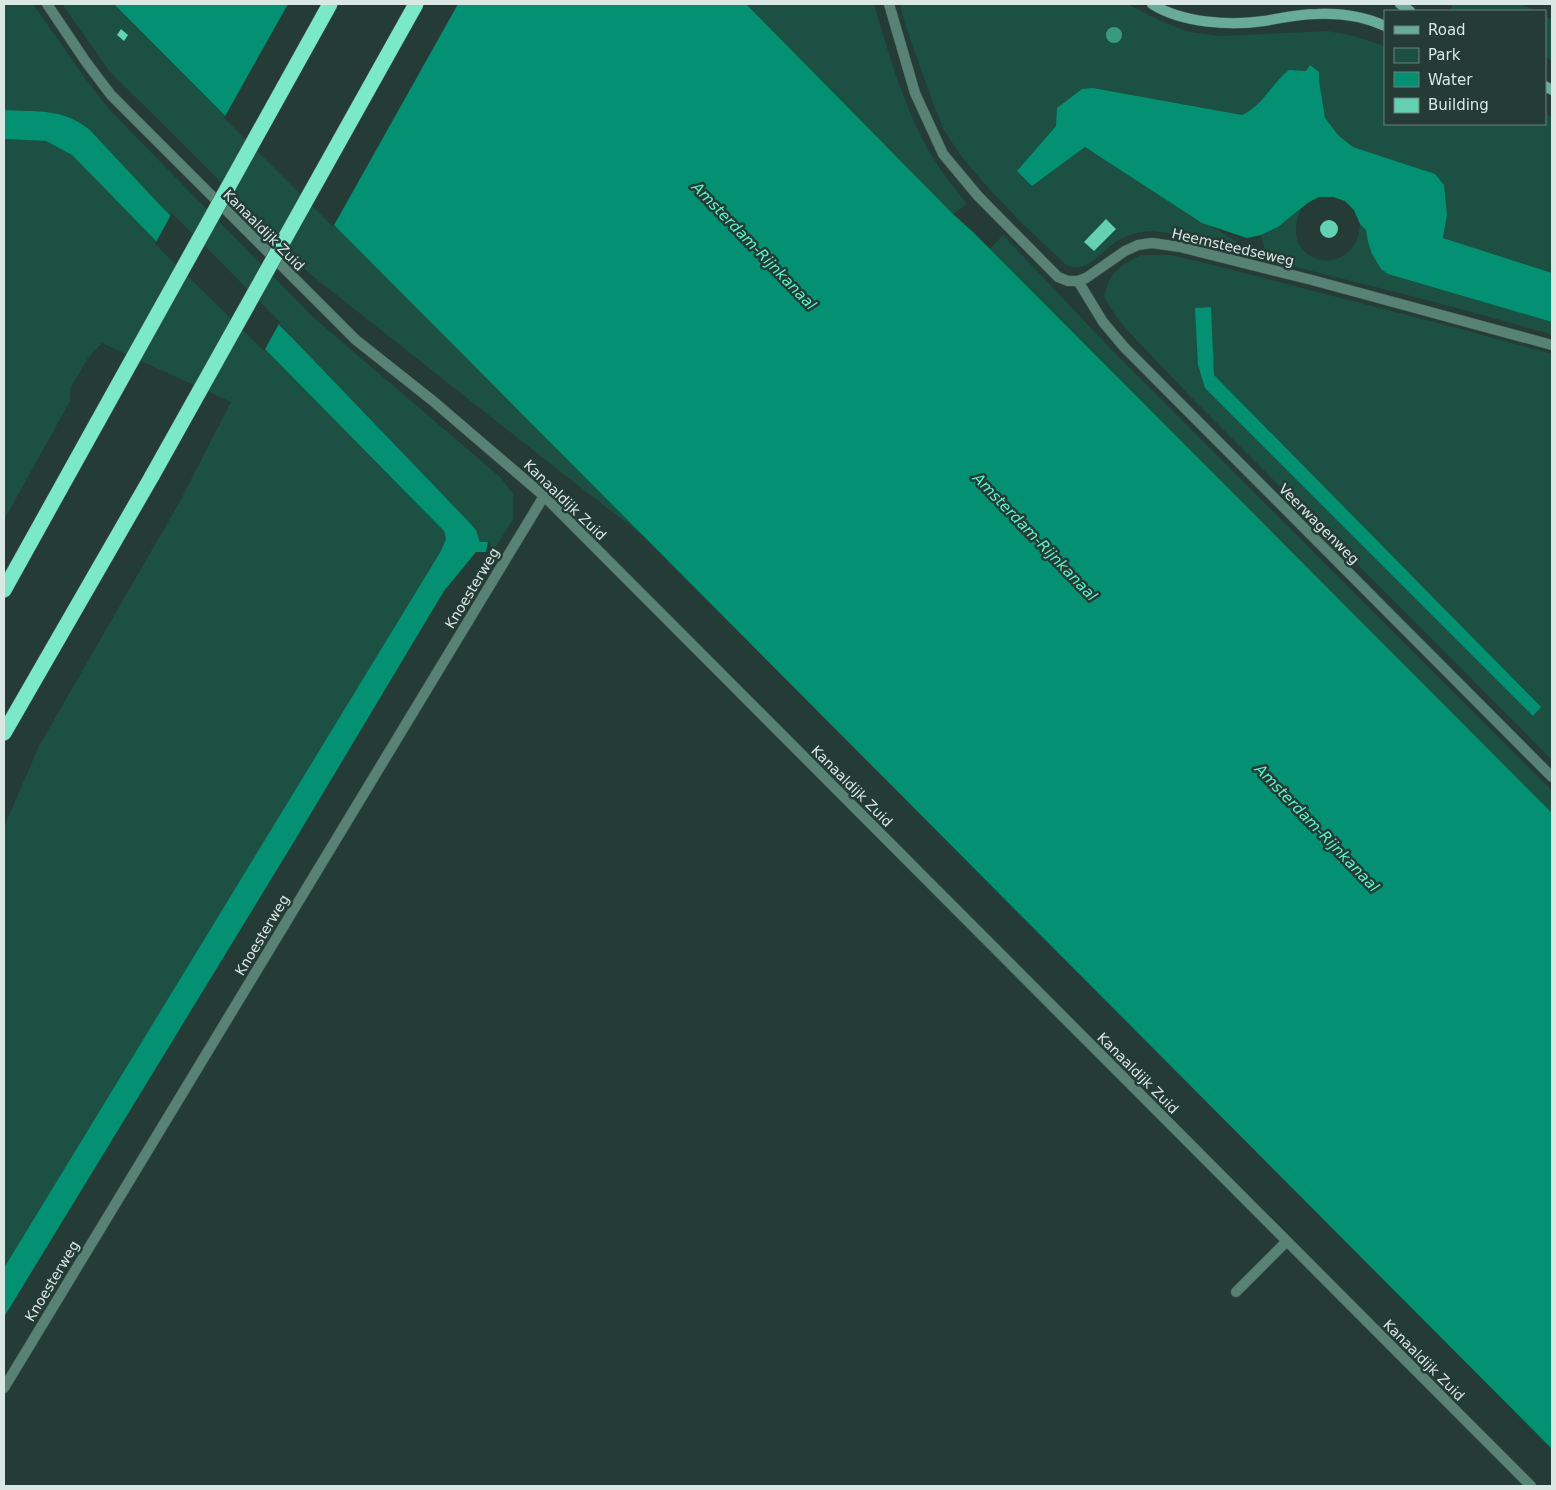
<svg xmlns="http://www.w3.org/2000/svg" width="1556" height="1490" font-family="'DejaVu Sans',sans-serif">
  <style>
    .green { fill: #1c5042; fill-rule: evenodd }
    .water { fill: #039073 }
    .pier { fill: #243c35 }
    .building { fill: #63d1b2 }
    .lines { fill: none; stroke-linecap: round; stroke-linejoin: round }
    .service-casing { stroke: #415851; stroke-width: 11 }
    .minor-casing { stroke: #415851; stroke-width: 11 }
    .secondary-casing { stroke: #415851; stroke-width: 11 }
    .motorway-casing { stroke: #415851; stroke-width: 16 }
    .service { stroke: #588274; stroke-width: 10 }
    .minor { stroke: #588274; stroke-width: 10 }
    .secondary { stroke: #68ab96; stroke-width: 10 }
    .motorway { stroke: #7be9c8; stroke-width: 15 }
    .motorway-bridge-casing { stroke: #415851; stroke-width: 16; stroke-linecap: butt }
    .motorway-bridge { stroke: #7be9c8; stroke-width: 15 }
    .tree { fill: #399a81 }
    .labels { text-anchor: middle; dominant-baseline: central; stroke-width: 5; stroke-linejoin: round; paint-order: stroke }
    .street-label { font-size: 14px; fill: #dae8e3; stroke: #243c35 }
    .water-label { font-size: 15px; font-style: italic; fill: #5bf4cc; stroke: #243c35 }
  </style>
  <rect width="100%" height="100%" fill="#243c35"/>
  <path class="green" d="M4,4H33L87,81L109,109L179,181L314,318L500,477L513,494V519L494,550L488,542H480L476,530L469,522L299,345L159,204L90,130C65,109 35,112 4,110Z
    M62,4H114L642,535L543,458L310,274L194,155L110,72Z
    M746,4H874C889,56 905,110 933,158C943,174 955,189 967,204L953,214Z
    M900,4H1129L1133,7L1161,21L1189,32L1221,36L1327,31L1350,35L1385,46V124H1545V114L1552,117V273L1443,238L1447,215L1423,170L1353,147L1339,136L1325,118L1319,80V72L1306,71L1281,77L1252,110L1242,115L1093,88L1056,126L1017,171L1032,186L1085,147L1191,214L1267,260L1261,235L1278,227L1301,209C1275,266 1357,282 1360,224L1366,230L1368,242L1388,274L1552,322V335C1459,307 1364,284 1270,261C1244,254 1219,247 1193,240C1183,237 1171,233 1160,232C1148,230 1134,233 1123,238C1103,246 1089,276 1066,265L1024,225L992,192L961,156L944,130L932,100L905,24Z
    M1453,4H1520L1536,11H1453L1450,10Z
    M1545,16L1552,19V61L1545,57Z
    M4,139L46,141L72,155L157,242L263,347L444,531L446,539L442,551L4,1268V827L39,746L179,503L231,402L102,343L88,358L70,389V401L4,520Z
    M1003,235L1108,346L1552,791V813L990,249Z
    M1141,255H1170L1209,264L1446,325L1552,354V760L1188,394L1126,329L1111,309L1104,296C1112,269 1118,268 1141,255ZM1211,307L1214,375L1540,707L1533,716L1205,388L1198,365Z"/>
  <path class="water" d="M114,4H746L953,214L973,232L1552,813V1449Z
    M1310,65L1319,72V80L1325,118L1339,136L1353,147L1435,174L1444,185L1447,215L1443,238L1552,273V322L1388,274L1381,269L1372,254L1368,242L1366,230L1360,224L1354,210L1345,201L1333,197H1319L1309,202L1278,227L1261,235L1247,238L1202,223L1085,147L1032,186L1017,171L1056,126L1057,108L1082,89L1093,88L1242,115C1262,106 1272,83 1289,70L1306,71Z
    M4,110C36,112 64,108 90,130L159,204L299,345L469,522L476,530L480,542H488L486,552H476L444,591L295,840L4,1317V1268L441,551L446,539L444,531L263,347L157,242L72,155L46,141L4,139Z
    M1211,307L1214,375L1541,707L1533,716L1205,388L1198,365L1195,308Z"/>
  <path class="pier" d="M288,4H458L333,227L224,118Z
    M172,213L280,322L264,351L155,244Z"/>
  <path class="building" d="M121,29L128,35L124,41L117,35Z
    M1106,219L1116,229L1094,251L1084,242Z
    M1320 229a9 9 0 1 1 18 0a9 9 0 1 1-18 0Z"/>
  <g class="lines">
    <defs>
      <path id="service" d="M1236,1292L1286,1242"/>
      <path id="minor" d="M47,4L86,62L111,95L356,340L433,401L544,496L1531,1486
        M889,4L915,93L943,154L978,196L1058,277L1068,281H1078L1086,278L1125,251L1138,245L1152,243L1180,247L1312,280L1552,345
        M1078,281L1103,322L1124,347L1552,777
        M4,1388L544,496"/>
      <path id="secondary" d="M1152,4C1182,23 1230,26 1264,21C1282,18 1299,14 1317,14C1341,13 1363,16 1385,26
        M1400,4L1410,11
        M1545,86L1552,90"/>
      <path id="motorway" d="M4,590L98,421
        M4,733L152,476"/>
    </defs>
    <use href="#service" class="service-casing"/>
    <use href="#minor" class="minor-casing"/>
    <use href="#secondary" class="secondary-casing"/>
    <use href="#motorway" class="motorway-casing"/>
    <use href="#service" class="service"/>
    <use href="#minor" class="minor"/>
    <use href="#secondary" class="secondary"/>
    <use href="#motorway" class="motorway"/>
    <defs>
      <path id="motorway-bridge" d="M98,421L330,4
        M152,476L416,4"/>
    </defs>
    <use href="#motorway-bridge" class="motorway-bridge-casing"/>
    <use href="#motorway-bridge" class="motorway-bridge"/>
  </g>
  <circle class="tree" cx="1114" cy="35" r="8"/>
  <g class="labels">
    <g class="street-label">
      <text transform="translate(264 230) rotate(45)">Kanaaldijk Zuid</text>
      <text transform="translate(1233 247) rotate(13)">Heemsteedseweg</text>
      <text transform="translate(565 500) rotate(44)">Kanaaldijk Zuid</text>
      <text transform="translate(1319 524) rotate(45)">Veerwagenweg</text>
      <text transform="translate(472 588) rotate(-59)">Knoesterweg</text>
      <text transform="translate(852 786) rotate(45)">Kanaaldijk Zuid</text>
      <text transform="translate(262 935) rotate(-59)">Knoesterweg</text>
      <text transform="translate(1138 1073) rotate(45)">Kanaaldijk Zuid</text>
      <text transform="translate(52 1281) rotate(-59)">Knoesterweg</text>
      <text transform="translate(1424 1360) rotate(45)">Kanaaldijk Zuid</text>
    </g>
    <g class="water-label">
      <text transform="translate(754 246) rotate(46)">Amsterdam-Rijnkanaal</text>
      <text transform="translate(1035 537) rotate(46)">Amsterdam-Rijnkanaal</text>
      <text transform="translate(1317 828) rotate(46)">Amsterdam-Rijnkanaal</text>
    </g>
  </g>
  <rect width="1556" height="1490" fill="none" stroke="#dae8e3" stroke-width="10"/>
  <rect x="1384" y="10" width="162" height="115" fill="#243c35" stroke="#6d817b"/>
  <rect x="1394" y="26" width="25" height="8" fill="#68ab96" stroke="#6d817b"/>
  <text x="1428" y="35" font-size="15" fill="#dae8e3">Road</text>
  <rect x="1394" y="48" width="25" height="15" fill="#1c5042" stroke="#6d817b"/>
  <text x="1428" y="60" font-size="15" fill="#dae8e3">Park</text>
  <rect x="1394" y="72" width="25" height="15" fill="#039073" stroke="#6d817b"/>
  <text x="1428" y="85" font-size="15" fill="#dae8e3">Water</text>
  <rect x="1394" y="98" width="25" height="15" fill="#63d1b2" stroke="#6d817b"/>
  <text x="1428" y="110" font-size="15" fill="#dae8e3">Building</text>
</svg>
